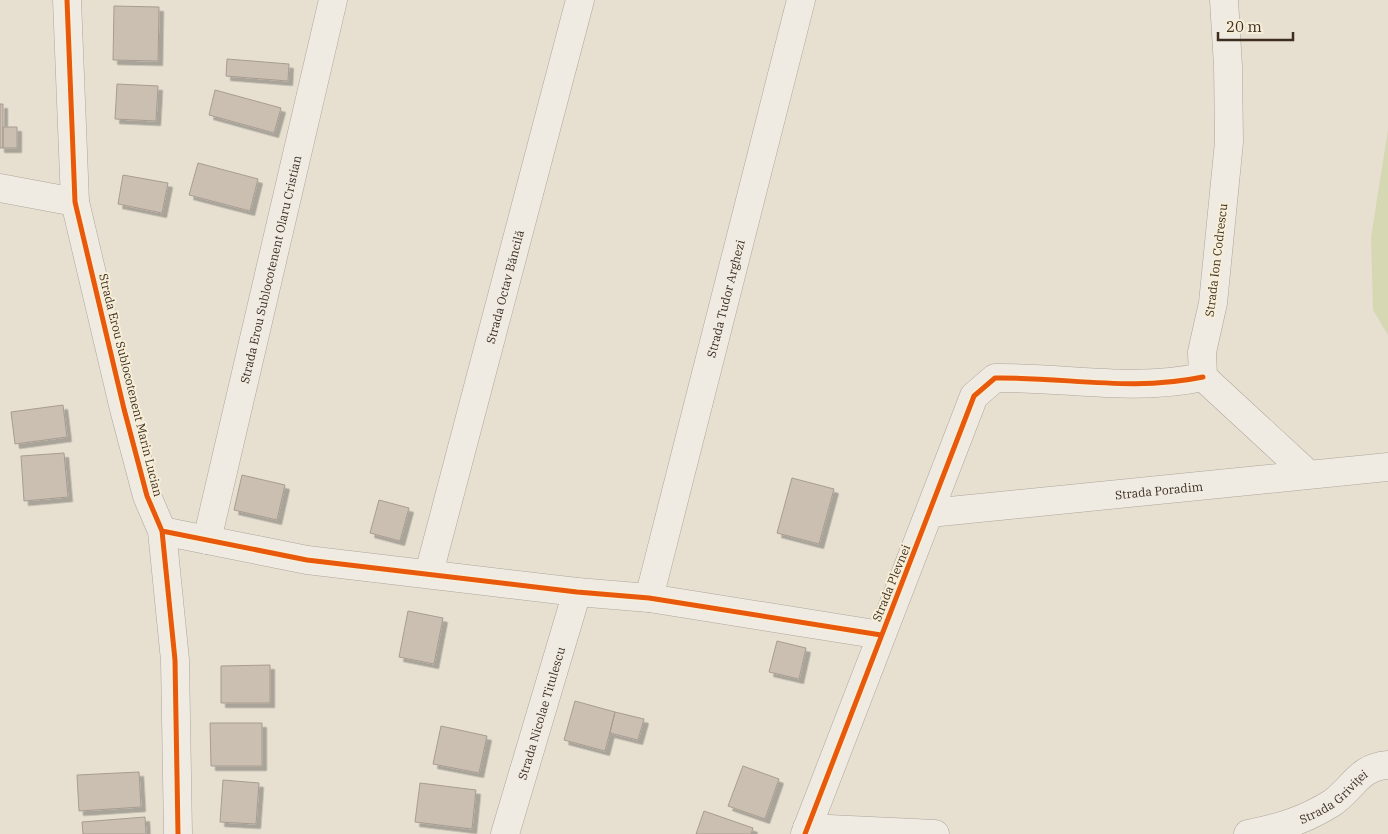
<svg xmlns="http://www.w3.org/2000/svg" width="1388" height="834" font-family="'IBM Plex Serif',serif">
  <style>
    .green { fill: #d6d7b3 }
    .building { fill: #cbbfb2; stroke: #a89c90; filter: url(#shadow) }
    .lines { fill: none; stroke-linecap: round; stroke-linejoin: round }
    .minor-casing { stroke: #ada599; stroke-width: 29 }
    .minor { stroke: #efebe3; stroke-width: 28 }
    .cycleway-casing { stroke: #f7eed8; stroke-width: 8 }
    .cycleway { stroke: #e8590c; stroke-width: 5 }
    .labels { text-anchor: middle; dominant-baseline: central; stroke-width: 4; stroke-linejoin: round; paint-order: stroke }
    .street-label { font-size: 12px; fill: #3d2e20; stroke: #f7eed8 }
  </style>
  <defs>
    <filter id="shadow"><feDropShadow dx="4.5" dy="4.5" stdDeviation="0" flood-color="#0004"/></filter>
  </defs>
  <rect width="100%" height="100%" fill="#e7e0d1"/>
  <path class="green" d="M1388,130V335L1373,310L1371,237Z"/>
  <path class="building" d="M114,6L159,7L158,61L113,60Z
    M227,59L289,64L288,81L226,76Z
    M117,84L158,86L156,121L115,119Z
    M215,90L281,108L274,133L209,115Z
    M0,104H3V148H0Z
    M3,127H17V148H3Z
    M198,163L258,179L250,211L189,195Z
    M123,175L168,183L162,213L118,204Z
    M63,405L67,437L15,444L11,412Z
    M64,453L68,497L24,501L21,456Z
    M242,475L285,485L277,520L234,510Z
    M792,478L834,489L819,544L777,533Z
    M379,500L409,508L400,541L370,533Z
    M408,611L443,618L434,664L399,657Z
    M777,641L806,648L799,679L769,672Z
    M270,665V703H221V666Z
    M575,701L615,712L605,751L564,740Z
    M615,712L644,719L638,740L610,733Z
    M210,723H262V766H211Z
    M441,726L487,736L479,773L433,764Z
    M743,766L779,779L765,819L728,806Z
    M139,772L141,807L79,811L77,775Z
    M223,780L259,783L256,824L220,822Z
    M420,783L476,790L472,829L415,822Z
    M704,811L753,828L751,834H696Z
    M145,817L146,834H83L82,822Z"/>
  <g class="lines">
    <defs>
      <g id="minor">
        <path d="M67,0L75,202L124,409L147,496L162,531L175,660L178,834"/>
        <path d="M1224,0L1228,66L1229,142L1213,303L1202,352L1203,377L1308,474"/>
        <path d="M0,188L75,202"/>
        <path id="s1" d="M930,513L1388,467"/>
        <path d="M162,531L307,560L577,592L649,598L881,635"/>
        <path id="s2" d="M207,540L333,0"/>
        <path id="s3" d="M429,573L580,0"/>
        <path id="s4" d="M649,598L801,0"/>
        <path d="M807,828L935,834"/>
        <path id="s5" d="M505,834L577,592"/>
        <path d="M805,834L974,396L995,378C1067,377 1131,392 1203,377"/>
        <path id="s6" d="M1248,834C1279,828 1305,820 1332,803C1354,788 1358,767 1388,765"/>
      </g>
    </defs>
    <use href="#minor" class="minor-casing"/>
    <use href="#minor" class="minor"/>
    <defs>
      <path id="cycleway" d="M67,0L75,202L124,409L147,496L162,531L175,660L178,834
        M162,531L307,560L577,592L649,598L881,635
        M805,834L974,396L995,378C1067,377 1131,392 1203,377"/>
    </defs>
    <use href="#cycleway" class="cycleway-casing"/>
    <use href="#cycleway" class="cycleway"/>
  </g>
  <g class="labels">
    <g class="street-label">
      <text transform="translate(1216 260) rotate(-83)">Strada Ion Codrescu</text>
      <text stroke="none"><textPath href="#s2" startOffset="278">Strada Erou Sublocotenent Olaru Cristian</textPath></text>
      <text stroke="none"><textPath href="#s3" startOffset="296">Strada Octav Băncilă</textPath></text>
      <text stroke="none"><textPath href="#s4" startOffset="309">Strada Tudor Arghezi</textPath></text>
      <text transform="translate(131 385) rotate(76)">Strada Erou Sublocotenent Marin Lucian</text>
      <text stroke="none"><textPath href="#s1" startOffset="230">Strada Poradim</textPath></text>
      <text transform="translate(891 583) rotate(-68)">Strada Plevnei</text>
      <text stroke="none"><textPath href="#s5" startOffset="126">Strada Nicolae Titulescu</textPath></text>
      <text stroke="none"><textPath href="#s6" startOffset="95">Strada Griviței</textPath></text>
    </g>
  </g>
  <path d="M1218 32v8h75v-8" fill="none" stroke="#3d2e20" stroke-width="2.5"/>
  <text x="1226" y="32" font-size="15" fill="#3d2e20" stroke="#f7eed8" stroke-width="4" paint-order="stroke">20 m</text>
</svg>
